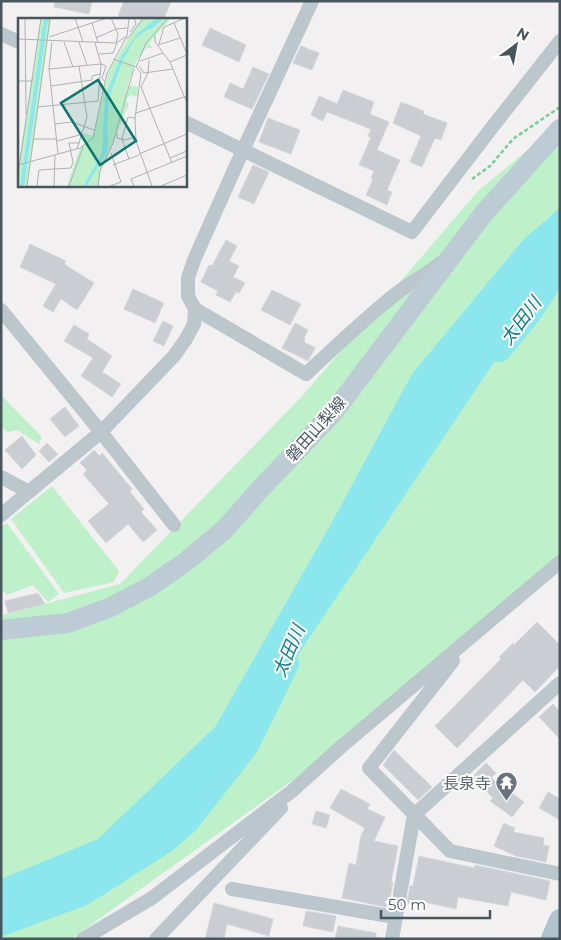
<svg xmlns="http://www.w3.org/2000/svg" width="561" height="940" font-family="Montserrat,'Noto Sans JP',sans-serif">
  <style>
    .green { fill: #bef0ca }
    .water { fill: #8be7ed }
    .lines { fill: none; stroke-linecap: round; stroke-linejoin: round }
    .river { stroke: #8be7ed; stroke-width: 26 }
    .building { fill: #caced2; stroke: #d4d7db }
    .path { stroke: #76ce95; stroke-width: 2.5; stroke-dasharray: 4 2.5; stroke-linecap: butt }
    .minor { stroke: #bbc7cd; stroke-width: 14 }
    .secondary { stroke: #bdcbd4; stroke-width: 20 }
    .primary { stroke: #afc4cf; stroke-width: 22 }
    .labels { text-anchor: middle; dominant-baseline: central; stroke-width: 4; stroke-linejoin: round; paint-order: stroke }
    .street-label { font-size: 16px; fill: #48565d; stroke: #fff }
    .worship-label { font-size: 16px; fill: #5b616d; stroke: #fff; text-anchor: end }
    .water-label { font-size: 18px; font-style: italic; fill: #0d7e85; stroke: #fff }
    .inset-river { fill: none; stroke: #8be7ed; stroke-width: 2.5 }
    .inset-road { fill: none; stroke: #aeb2b5; stroke-width: 1 }
    .view { fill: #0f766e; fill-opacity: 0.15; stroke: #0f766e; stroke-width: 2.5 }
    .inset-edge { fill: none; stroke: #48565d; stroke-width: 2.5 }
  </style>
  <rect width="100%" height="100%" fill="#f2f0f0"/>
  <path class="green" d="M560,123V562L353,737L71,939H1V615L7,614L120,584L305,393L478,191Z
    M1,395L42,437L39,444L17,430L8,432L1,427Z
    M52,486L119,571L114,582L64,593L11,519Z
    M7,523L59,594L48,602L33,585L7,595L1,589V527Z"/>
  <path class="water" d="M560,208V264L271,695L218,782L165,840L82,893L1,923V879L98,839L215,727L331,524L412,374L524,239Z"/>
  <g class="lines">
    <path class="river" d="M499,349L530,311L560,264
      M1,923L82,893L165,840L186,822L246,745L271,695L286,663"/>
  </g>
  <path class="building" d="M55,1H92L89,14L54,7Z
    M124,1H171L164,19H124L118,16Z
    M210,28L246,45L239,62L202,45Z
    M301,46L319,53L312,70L293,63Z
    M253,67L269,74L252,109L224,97L230,83L243,89Z
    M343,90L374,102L370,114L389,122L377,150L400,160L387,190L392,192L387,205L366,195L373,179L371,178L374,171L359,165L371,137L368,136L371,129L327,112L323,121L311,115L319,96L337,104Z
    M401,102L424,111L423,114L447,123L441,140L435,138L422,167L410,162L421,136L393,123Z
    M268,118L300,130L291,154L259,142Z
    M253,165L269,172L254,204L238,197Z
    M226,240L237,246L229,261L239,266L233,277L245,283L239,293L236,292L230,302L216,295L218,291L201,282L209,265L212,266Z
    M30,244L66,261L64,264L94,283L77,310L61,299L53,312L43,306L56,284L20,267Z
    M133,289L164,303L155,323L124,309Z
    M272,290L301,304L290,325L261,310Z
    M163,321L173,326L164,346L153,341Z
    M295,323L308,330L304,338L305,339L304,342L315,348L308,361L282,348Z
    M74,325L89,334L87,339L112,356L102,372L121,384L112,397L81,376L93,358L64,341Z
    M65,407L79,426L65,437L50,419Z
    M22,436L36,455L22,469L5,450Z
    M47,443L58,454L49,462L39,451Z
    M94,450L100,456L102,453L132,489L130,492L144,509L141,512L157,530L143,542L128,524L106,543L88,521L109,504L83,474L87,470L80,463Z
    M38,593L45,604L8,613L5,601Z
    M537,622L560,645V666L535,692L523,680L457,748L435,726L501,659L499,657L513,643L514,645Z
    M553,704L560,712V739L539,717Z
    M394,750L432,787L418,800L383,765Z
    M486,763L496,773L491,778L524,802L512,817L490,801L493,798L472,777Z
    M341,789L370,804L367,809L385,817L374,841L398,846L391,882H393L390,899H388L386,907L342,898L349,863L356,865L361,836L365,828L330,808Z
    M548,792L560,799V820L539,808Z
    M316,811L330,815L326,828L312,824Z
    M504,823L515,828L513,832L544,838L543,845L549,846L546,862L516,856L494,846Z
    M419,856L474,868L475,865L550,881L546,900L511,892L508,906L458,897L456,909L424,902V906L407,903L410,886H413Z
    M214,903L273,919L269,936L227,924L224,939H205Z
    M306,911L336,916L333,932L303,926Z
    M338,926L376,933V939H335Z"/>
  <g class="lines">
    <path class="path" d="M472,179L490,166L513,139L560,107"/>
    <path class="minor" d="M312,1L243,150L194,260L188,278V296L195,309L306,374C334,348 362,321 392,297C407,284 425,276 440,263
      M1,34L19,42
      M185,122L412,232L490,130L560,41
      M1,310L101,432L174,525
      M1,477L29,492
      M1,515L101,432L174,356L186,339L194,324L195,309
      M453,661L369,768L450,851L560,874
      M232,889L395,917
      M83,939L152,898L292,791L342,746L560,562
      M156,939L281,808
      M392,939L414,815L560,683"/>
    <path class="secondary" d="M1,630L68,623L111,607L149,587L184,563L224,530L262,487L333,413L484,213L560,129"/>
    <path class="primary" d="M552,939L560,920"/>
  </g>
  <defs>
    <symbol id="temple-pin" viewBox="-11 -11 22 30"><path d="M0 17L-7.5 6A9.5 9.5 0 1 1 7.5 6Z" fill="#6b7280" stroke="#fff"/><path d="M0-6L5-2H3V0L6.5 2.5H4V6H1.5V3h-3V6H-4V2.5H-6.5L-3 0V-2H-5Z" fill="#fff"/></symbol>
  </defs>
  <g fill-rule="evenodd">
    <use href="#temple-pin" x="494" y="770" width="25" height="34"/>
  </g>
  <g class="labels">
    <g class="street-label">
      <text transform="translate(316 429) rotate(-48)">磐田山梨線</text>
    </g>
    <g class="worship-label">
      <text x="491" y="783">長泉寺</text>
    </g>
    <g class="water-label">
      <text transform="translate(521 321) rotate(-53)">太田川</text>
      <text transform="translate(289 651) rotate(-67)">太田川</text>
    </g>
  </g>
  <g transform="translate(18 18)">
    <rect width="169" height="169" fill="#f2f0f0"/>
    <path d="M23,0H33L9,168H0V149ZM123,0H153L131,25L134,30H128L117,45L107,76L112,67L120,69L119,78L112,77L108,82L111,86L81,156L80,168H49L62,130L68,124L64,123L66,115L75,118L91,52Z" fill="#bef0ca"/>
    <path d="M26,0H30L6,168H2ZM139,0H144L117,21L106,40L91,79L88,133L65,168L84,136L87,79L103,39L120,15Z" fill="#8be7ed"/>
    <path class="inset-river" d="M131,11L144,0M67,168L88,133L89,116"/>
    <path class="inset-road" d="M7,0L8,97M57,0L65,24M93,0L100,16L98,25M74,5L80,25M156,5L169,36M112,14L118,6L116,0M137,17V24L152,44L169,85M31,19L89,0M78,20L98,11L109,10M0,21L98,25L109,18M109,21L126,0M34,24L31,50L40,136M46,24L55,49M61,24L69,47M141,26L146,9L167,0M140,27L162,20M81,36L95,35L99,25M95,41L118,49L123,55L117,100L118,123L134,168M131,42L130,55L123,69L154,145M122,43L145,35M152,44L169,37M83,46L88,48L84,60L87,64M121,48L126,55L155,51M118,49L128,25L150,0M31,51L83,46M0,63H14L15,60M33,68L74,62V58L82,56M20,89L80,83L83,46L77,25M118,95L169,78M37,106L54,104L76,112M99,115V120L107,122L117,119M15,121H39M39,123L65,116M59,131L69,99L61,48M121,136L169,116M152,140L169,133M111,141L104,121L110,99L117,100M0,147L62,130L75,120L89,55L109,18L111,0M95,147L121,137M0,157L23,0M9,168L32,0M19,168L21,152L53,150L55,144L51,125H62M36,168L37,137M51,168L65,129M80,168L82,153L95,125L116,50M92,168L103,164L93,135M116,168L113,161L169,138M143,168L169,157"/>
    <path class="view" d="M80,62L118,123L82,147L43,85Z"/>
    <rect width="169" height="169" class="inset-edge"/>
  </g>
  <rect width="561" height="940" fill="none" stroke="#48565d" stroke-width="5"/>
  <g transform="translate(516 45) rotate(32)" stroke="#ffffff" stroke-width="4" paint-order="stroke">
  <path d="M0-4L9 19L0 12L-9 19Z" fill="#48565d"/>
  <text y="-8" font-size="14" font-weight="bold" text-anchor="middle" fill="#48565d">N</text>
  </g>
  <path d="M381 910v8h109v-8" fill="none" stroke="#48565d" stroke-width="2.5"/>
  <text x="388" y="910" font-size="15" fill="#48565d" stroke="#ffffff" stroke-width="4" paint-order="stroke">50 m</text>
</svg>
